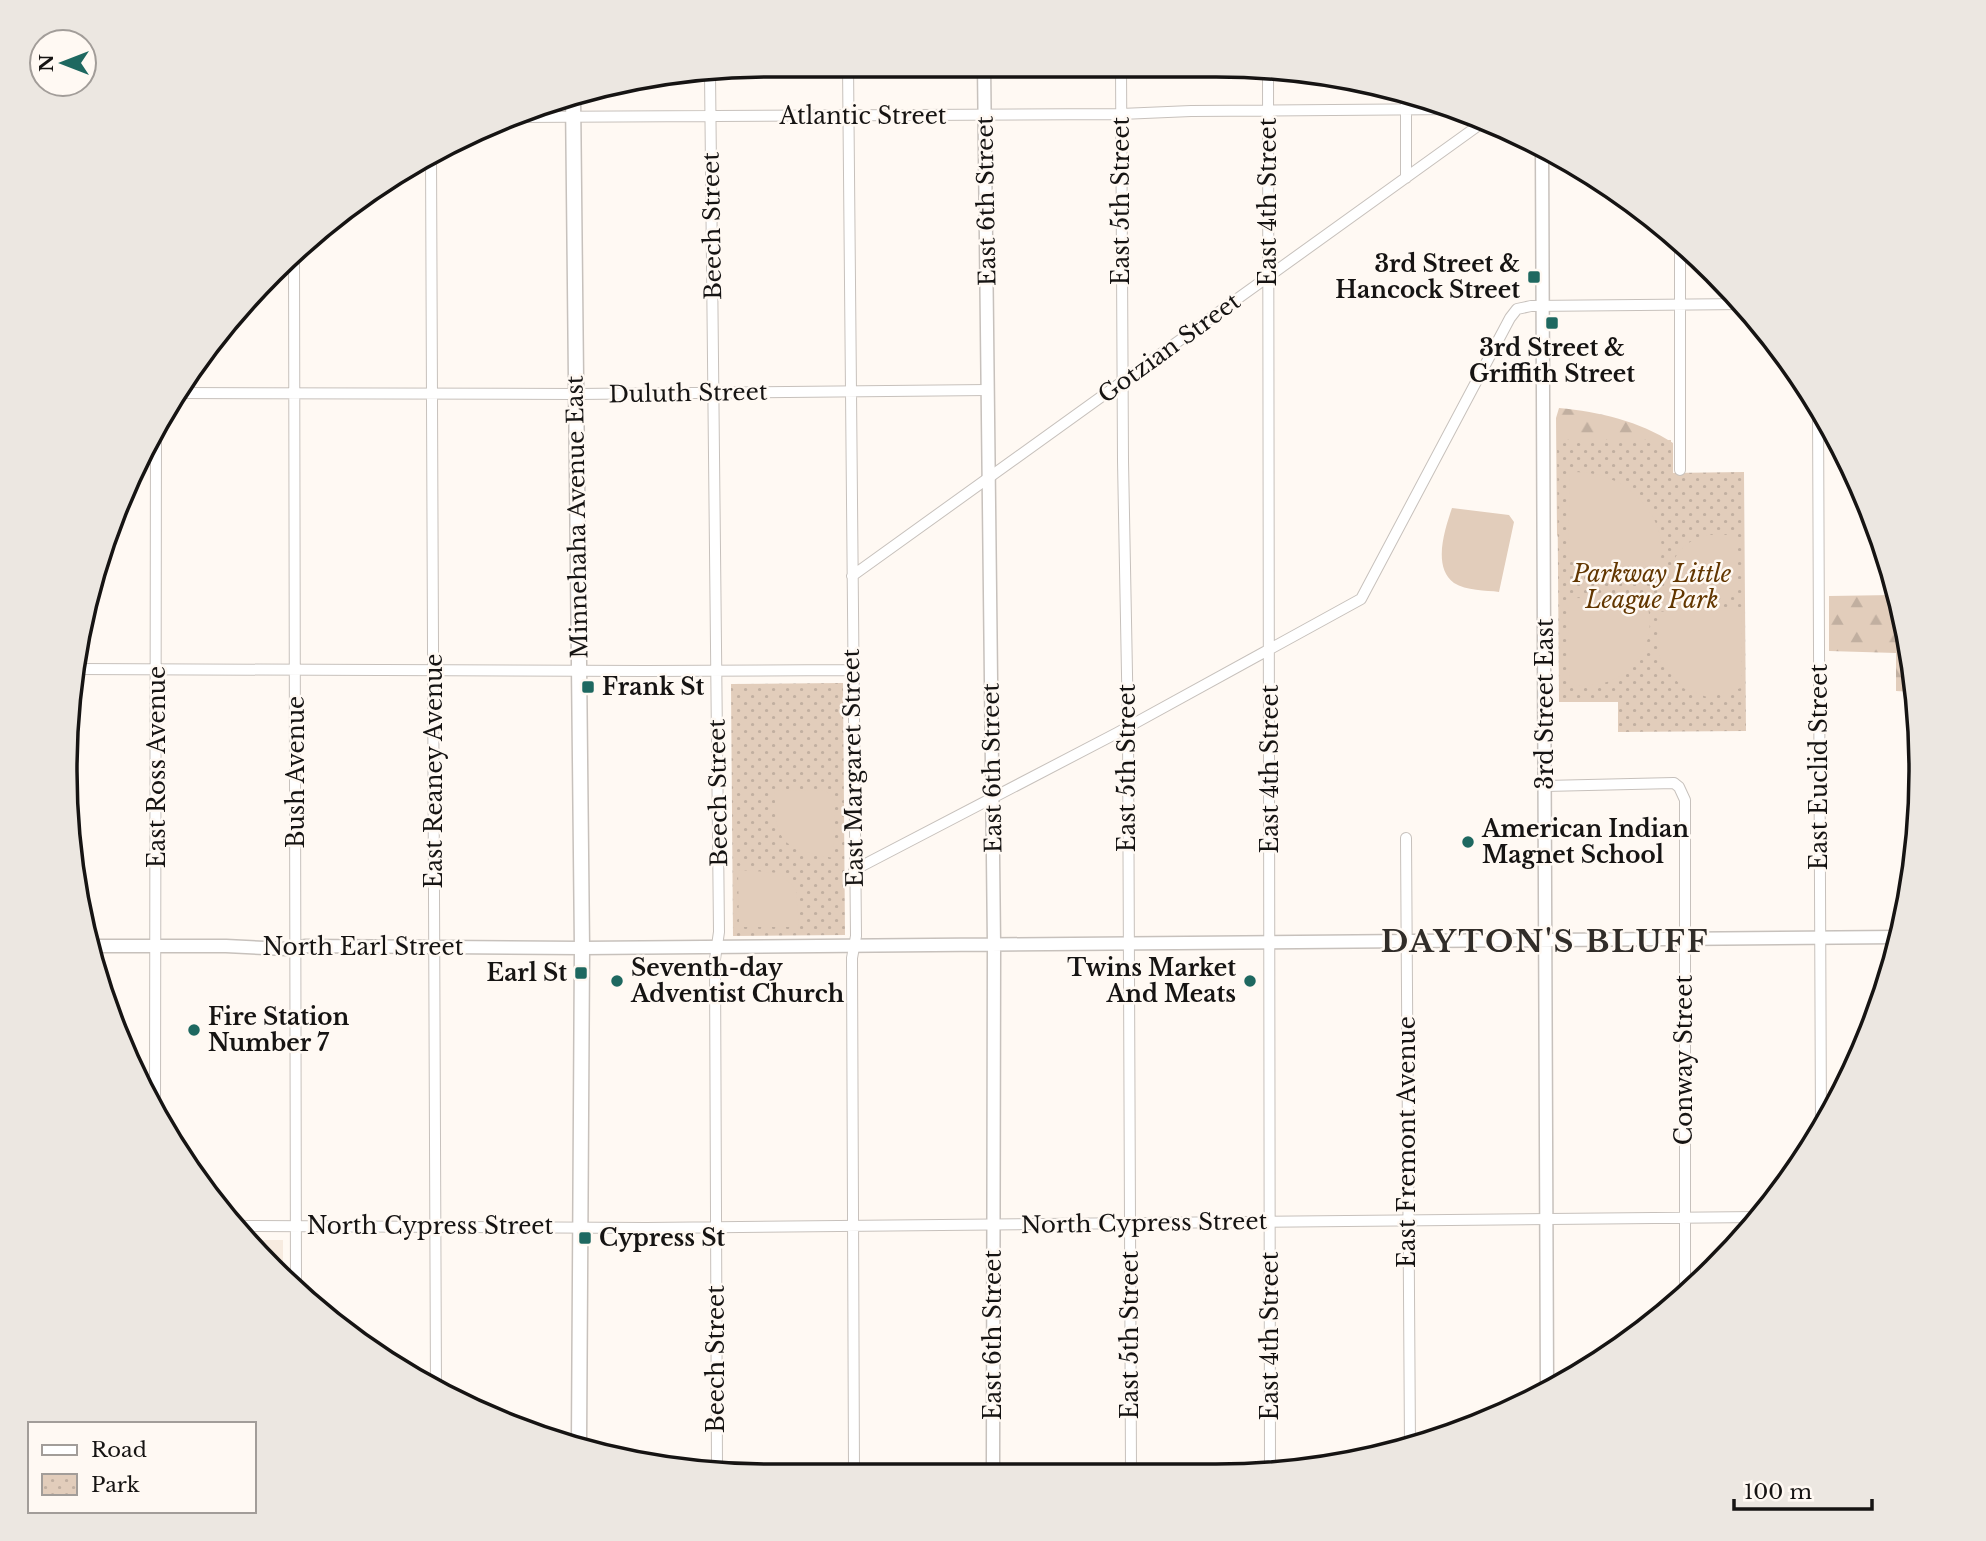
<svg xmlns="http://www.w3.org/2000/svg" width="1986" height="1541" font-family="'Libre Baskerville',serif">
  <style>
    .built { fill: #f7ebe0 }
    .forest { fill: url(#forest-firs) }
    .park { fill: url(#park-dots) }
    .garden { fill: #e2cdbb }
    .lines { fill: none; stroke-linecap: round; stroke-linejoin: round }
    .minor-casing { stroke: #c7c1bc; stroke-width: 12 }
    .tertiary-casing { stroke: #c7c1bc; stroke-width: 15 }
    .secondary-casing { stroke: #c7c1bc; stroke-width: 17 }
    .minor { stroke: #fff; stroke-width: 10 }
    .tertiary { stroke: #fff; stroke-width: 12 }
    .secondary { stroke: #fff; stroke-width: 14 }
    .poi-dot { fill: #1e6860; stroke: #fff9f3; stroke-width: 2.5 }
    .labels { text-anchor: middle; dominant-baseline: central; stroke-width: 5; stroke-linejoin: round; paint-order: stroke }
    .street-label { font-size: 23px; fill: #161413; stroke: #fff9f3 }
    .poi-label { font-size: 23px; font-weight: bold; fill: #161413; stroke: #fff9f3; text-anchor: start }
    .park-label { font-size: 23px; font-style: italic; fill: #623600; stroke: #fff9f3 }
    .district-label { font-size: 30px; font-weight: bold; letter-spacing: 2px; fill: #312d29; stroke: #fff9f3 }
    .rim { fill: none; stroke: #161413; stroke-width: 3.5 }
  </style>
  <defs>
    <pattern id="forest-firs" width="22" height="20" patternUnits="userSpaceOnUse" patternTransform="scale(1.75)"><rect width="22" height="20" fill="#e2cdbb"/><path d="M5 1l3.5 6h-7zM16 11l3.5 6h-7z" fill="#c1afa0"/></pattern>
    <pattern id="park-dots" width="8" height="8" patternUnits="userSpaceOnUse" patternTransform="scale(1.75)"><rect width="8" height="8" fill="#e2cdbb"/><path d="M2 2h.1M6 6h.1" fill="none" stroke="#c1afa0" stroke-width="1.8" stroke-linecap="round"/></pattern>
  </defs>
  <rect width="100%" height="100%" fill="#fff9f3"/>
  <path class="built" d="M247,1240H283V1279L272,1270Z"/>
  <path class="forest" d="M1559,408C1600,412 1639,421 1673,443V485L1561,541L1557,535L1556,418Z
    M1893,586L1908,633L1913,692L1896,691V653L1829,651V596L1893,595Z"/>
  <path class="park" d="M1557,440H1671V473L1744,472L1746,731L1618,732V702H1559Z
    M843,683L845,935L733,936L731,684Z"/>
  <path class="garden" d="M1570,472C1583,472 1596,473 1608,478C1641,490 1671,530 1659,566H1577L1568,556Z
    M1452,508L1509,515L1514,522L1499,592C1486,590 1466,591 1454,583C1432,567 1445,529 1452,508Z
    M1708,535H1737V592L1732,596H1667C1668,565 1676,542 1708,535Z
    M1574,598L1645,599C1659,634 1641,672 1604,683C1594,686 1581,685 1570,685L1568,605Z
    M1736,608L1742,614L1741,688L1707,697L1683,688L1661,663L1659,654L1658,612Z
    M775,790L826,791L835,801L833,858C783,849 774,843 775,790Z
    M738,870L780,873L796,890L799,927H744L739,922Z"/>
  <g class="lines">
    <defs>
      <path id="minor" d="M848,65L856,936L852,958L854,1470
        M1121,66L1123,461L1128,727L1131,1470
        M1268,67L1270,1470
        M710,73L719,932L715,959L717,1470
        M1406,95V178
        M521,117L1121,114L1191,111L1458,109
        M431,154L436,1388
        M294,255L296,1290
        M178,393L576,394L988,390
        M1818,408L1821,1127
        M1680,470V243
        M852,576L1486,120
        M78,669L646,671L852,670
        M1545,786L1674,783L1679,787L1685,800V1294
        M1406,838L1410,1446
        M854,870L1117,733L1361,599L1510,318L1517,309L1531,306L1745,304
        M155,1110L156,424
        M236,1226L646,1228L1758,1217"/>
      <path id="tertiary" d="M984,65L994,944L993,1470
        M1542,147L1547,1387
        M88,946H226L286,949L306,946L582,948L1899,937"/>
      <path id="secondary" d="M573,95L582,948L579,1444"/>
    </defs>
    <use href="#minor" class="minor-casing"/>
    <use href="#tertiary" class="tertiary-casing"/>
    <use href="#secondary" class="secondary-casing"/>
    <use href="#minor" class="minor"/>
    <use href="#tertiary" class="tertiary"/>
    <use href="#secondary" class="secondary"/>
  </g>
  <g class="poi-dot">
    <rect x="1527" y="270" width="14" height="14" rx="3.5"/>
    <rect x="1545" y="316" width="14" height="14" rx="3.5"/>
    <rect x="581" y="680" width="14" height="14" rx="3.5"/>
    <circle cx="1468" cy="842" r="7"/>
    <rect x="574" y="966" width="14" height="14" rx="3.5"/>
    <circle cx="617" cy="981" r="7"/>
    <circle cx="1250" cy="981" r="7"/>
    <circle cx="194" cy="1030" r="7"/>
    <rect x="578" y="1231" width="14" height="14" rx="3.5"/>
  </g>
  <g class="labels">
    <g class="street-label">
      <text x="863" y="116">Atlantic Street</text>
      <text transform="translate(986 201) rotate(-91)">East 6th Street</text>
      <text transform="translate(1121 201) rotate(-90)">East 5th Street</text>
      <text transform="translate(1268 202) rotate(-90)">East 4th Street</text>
      <text transform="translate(712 226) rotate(-91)">Beech Street</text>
      <text transform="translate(1169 348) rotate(-36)">Gotzian Street</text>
      <text transform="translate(688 393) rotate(-1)">Duluth Street</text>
      <text transform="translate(577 517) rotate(-91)">Minnehaha Avenue East</text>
      <text transform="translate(1545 704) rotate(-90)">3rd Street East</text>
      <text transform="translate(157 767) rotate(-90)">East Ross Avenue</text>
      <text transform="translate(1819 767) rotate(-90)">East Euclid Street</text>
      <text transform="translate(853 768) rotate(-91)">East Margaret Street</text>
      <text transform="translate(992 768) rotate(-91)">East 6th Street</text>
      <text transform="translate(1127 768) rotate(-90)">East 5th Street</text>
      <text transform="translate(1270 769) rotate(-90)">East 4th Street</text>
      <text transform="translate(434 771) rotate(-90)">East Reaney Avenue</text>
      <text transform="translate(296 772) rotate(-90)">Bush Avenue</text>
      <text transform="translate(718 793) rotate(-91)">Beech Street</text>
      <text x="363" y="947">North Earl Street</text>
      <text transform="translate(1684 1060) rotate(-90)">Conway Street</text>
      <text transform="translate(1407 1142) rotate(-90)">East Fremont Avenue</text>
      <text transform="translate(1144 1223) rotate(-1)">North Cypress Street</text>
      <text x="430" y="1226">North Cypress Street</text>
      <text transform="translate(993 1335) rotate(-90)">East 6th Street</text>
      <text transform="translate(1130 1335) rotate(-90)">East 5th Street</text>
      <text transform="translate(1270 1336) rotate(-90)">East 4th Street</text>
      <text transform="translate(716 1359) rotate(-90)">Beech Street</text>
    </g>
    <g class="poi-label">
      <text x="1520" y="264" text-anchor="end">3rd Street &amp;<tspan x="1520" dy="26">Hancock Street</tspan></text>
      <text x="1552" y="348" text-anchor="middle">3rd Street &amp;<tspan x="1552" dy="26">Griffith Street</tspan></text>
      <text x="602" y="687">Frank St</text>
      <text x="1482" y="829">American Indian<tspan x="1482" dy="26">Magnet School</tspan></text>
      <text x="631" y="968">Seventh-day<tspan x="631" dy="26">Adventist Church</tspan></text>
      <text x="1236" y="968" text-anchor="end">Twins Market<tspan x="1236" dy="26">And Meats</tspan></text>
      <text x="567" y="973" text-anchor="end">Earl St</text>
      <text x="208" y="1017">Fire Station<tspan x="208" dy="26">Number 7</tspan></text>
      <text x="599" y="1238">Cypress St</text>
    </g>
    <g class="park-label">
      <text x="1652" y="574">Parkway Little<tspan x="1652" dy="26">League Park</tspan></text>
    </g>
    <g class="district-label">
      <text x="1545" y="941">DAYTON'S BLUFF</text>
    </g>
  </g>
  <path d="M0 0H1986V1541H0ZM770 77H1216A693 693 0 0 1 1909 770V771A693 693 0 0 1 1216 1464H770A693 693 0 0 1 77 771V770A693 693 0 0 1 770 77Z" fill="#ece7e1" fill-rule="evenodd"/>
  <path class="rim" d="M770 77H1216A693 693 0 0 1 1909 770V771A693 693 0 0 1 1216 1464H770A693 693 0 0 1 77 771V770A693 693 0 0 1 770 77Z"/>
  <rect x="28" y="1422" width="228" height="91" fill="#fff9f3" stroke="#a29d99" stroke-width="2"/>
  <rect x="42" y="1445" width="35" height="10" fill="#ffffff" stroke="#a29d99" stroke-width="2"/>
  <text x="91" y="1457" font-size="21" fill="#161413">Road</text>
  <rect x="42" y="1474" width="35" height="21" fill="url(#park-dots)" stroke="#a29d99" stroke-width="2"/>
  <text x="91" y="1492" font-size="21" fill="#161413">Park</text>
  <g transform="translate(63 63) rotate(270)"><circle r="33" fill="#fff9f3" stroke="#a29d99" stroke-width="2"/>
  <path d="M0-5L12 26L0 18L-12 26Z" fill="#1e6860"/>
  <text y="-10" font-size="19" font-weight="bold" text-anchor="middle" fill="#161413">N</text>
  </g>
  <path d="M1734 1499v10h138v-10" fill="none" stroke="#161413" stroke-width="3.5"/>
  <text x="1744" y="1499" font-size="21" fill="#161413" stroke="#fff9f3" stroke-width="5" paint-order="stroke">100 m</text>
</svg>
